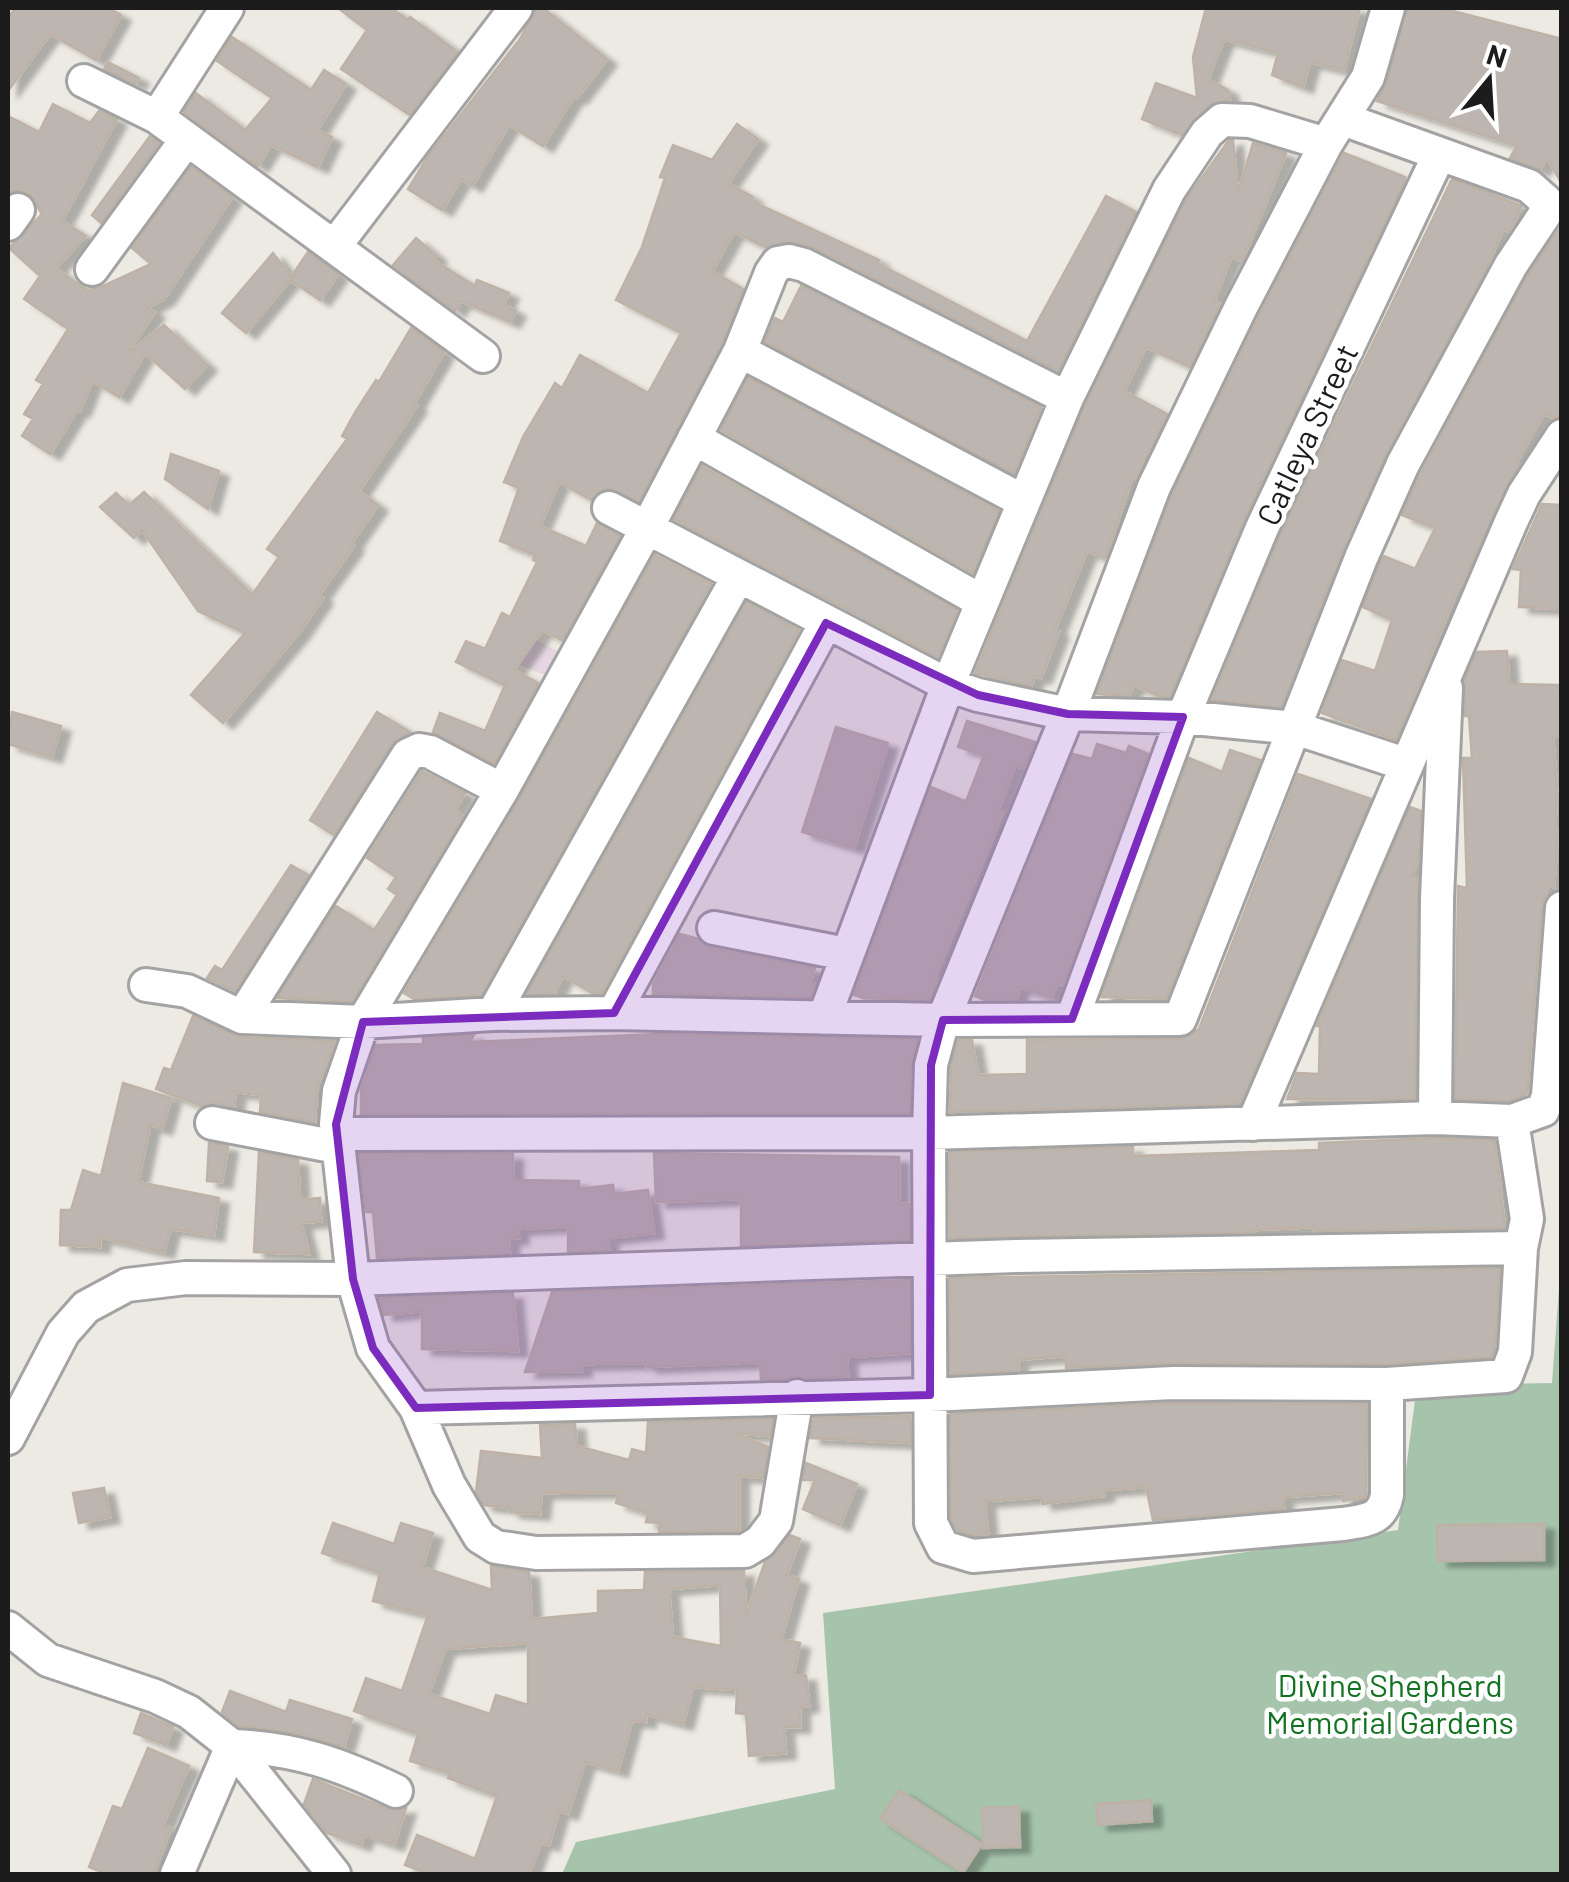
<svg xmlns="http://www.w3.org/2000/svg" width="1569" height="1882" font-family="Barlow,sans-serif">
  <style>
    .industrial { fill: #e6d5e2 }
    .cemetery { fill: #a6c4ac }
    .building { fill: #bdb6b0; stroke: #beb2a6; stroke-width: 2.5; fill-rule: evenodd; filter: url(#shadow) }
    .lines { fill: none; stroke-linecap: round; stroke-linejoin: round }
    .minor-casing { stroke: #a3a3a3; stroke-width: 38 }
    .minor { stroke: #fff; stroke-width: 32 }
    .marked { fill: #7b2cbf; fill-opacity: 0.2; stroke: #7b2cbf; stroke-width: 8; stroke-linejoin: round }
    .labels { text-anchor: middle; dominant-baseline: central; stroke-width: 9; stroke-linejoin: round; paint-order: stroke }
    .street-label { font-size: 32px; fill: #1c1c1c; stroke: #fff }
    .park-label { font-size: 32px; fill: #137221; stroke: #fff }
  </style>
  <defs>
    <filter id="shadow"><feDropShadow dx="10" dy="6" stdDeviation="2.5" flood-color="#0004"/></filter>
  </defs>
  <rect width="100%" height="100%" fill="#edeae3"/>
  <path class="industrial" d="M532,637L566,656L554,679L518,664Z"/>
  <path class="cemetery" d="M1560,1275L1561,1874H562L576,1842L835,1789L823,1613L1398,1530L1417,1385L1552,1383Z"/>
  <path class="building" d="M15,8H108L121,15L96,60L50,34L8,91V18Z
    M338,8H391L408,20L410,17L455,50L456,54L410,115L341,69L367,30Z
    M536,8H543L607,59L577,98L574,96L543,146L509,125L472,186L461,179L442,210L408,189L427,158L520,39Z
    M1206,8H1360L1344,70L1310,62L1303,87L1272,75L1278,53L1224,39L1208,79L1228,90L1230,100L1209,105L1182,135L1142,119L1156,83L1197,98L1193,57Z
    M1407,8H1441L1562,39V184L1547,158L1540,170L1510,158L1517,146L1377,101L1387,83Z
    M232,37L311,90L324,70L346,84L317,130L332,137L318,167L271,145L258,166L184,112L196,93L245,130L272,98L217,61Z
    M108,62L139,78L135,84L104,69Z
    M53,104L90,123L99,111L117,119L62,221L86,236L55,268L87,290L99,288L151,264L132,248L191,167L232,197L164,299L147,308L155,312L126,355L164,325L207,365L185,389L145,353L119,397L92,381L80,411L77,410L50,454L22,436L33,419L24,414L43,384L36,380L68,329L24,299L40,276L9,248L42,214L29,193L19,190L8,193V116L39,132Z
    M737,124L758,139L728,183L753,197L751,201L879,260L877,263L1027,341L1106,196L1136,212L1058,371L813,247L786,241L767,248L734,232L712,271L743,289L722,343L639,501L609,488L598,492L591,500L559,482L540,526L586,546L597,523L620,536L562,640L542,630L514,670L538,683L494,763L433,732L440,713L485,731L508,678L504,685L456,662L466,641L485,649L502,613L510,617L537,562L533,560L535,555L500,541L519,488L504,482L523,437L555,383L562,388L580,355L648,393L681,333L616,300L642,247L665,178L660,177L673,145L712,160Z
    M150,136L159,143L101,223L92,215Z
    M1229,140H1233L1238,193L1253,143L1286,153L1242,261L1231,257L1214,301L1220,304L1190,367L1146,347L1124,391L1167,414L1136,479L1132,477L1106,558L1087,551L1055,630L1059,631L1041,678L1035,676L1031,686L975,673L1085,406L1186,200Z
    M1344,153L1405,177L1404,182L1244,519L1170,697L1159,696L1134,685L1129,696L1097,694L1172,495L1259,316Z
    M1452,179L1522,206L1509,232L1503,229L1486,270L1385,456L1342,551L1281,707L1212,700L1280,536Z
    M1562,225V416L1554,418L1544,414L1516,463L1519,465L1506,486L1462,585L1460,584L1396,740L1322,713L1342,660L1375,671L1392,620L1363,607L1379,566L1384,556L1415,569L1435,528L1402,515L1421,473L1528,275Z
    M416,238L437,256L433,260L475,286L477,280L509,293L504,304L516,311L510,322L461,301L455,311L393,265Z
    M308,252L338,274L320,300L290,280L246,333L222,313L273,253L291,277Z
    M801,286L1041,407L1014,474L765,342L775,318L783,322Z
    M411,328L444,352L414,404L417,406L359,491L378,505L351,544L354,546L319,595L323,598L299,633L223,723L191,695L245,633L198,611L142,530L134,538L100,507L116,493L129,505L144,492L252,595L279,557L267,549L347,439L342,436L356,411L376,380L379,382Z
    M748,378L999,511L973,573L721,430Z
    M171,454L219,471L208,509L165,479Z
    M702,466L957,610L938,657L674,519Z
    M1542,504L1562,505V609L1519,607L1521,570L1513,569Z
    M655,555L711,584L481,995L414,999L404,993L519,800Z
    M747,602L799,630L602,993H592L563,976L554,994H527Z
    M1507,651L1509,684L1559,685L1562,737L1553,736L1557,789L1555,832H1558L1554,887L1548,886L1542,907L1527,1094L1509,1101L1455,1099L1458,886L1467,888L1463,758H1472L1469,716H1465L1464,681L1477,652Z
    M12,712L61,726L52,757L8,744Z
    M377,712L410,732L391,744L334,835L310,820Z
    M967,721L1035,742L1024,768L1015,766L998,810L1003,812L935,977L938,978L930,1000L863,998L854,995L931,787L964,801L967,799L984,755L958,747Z
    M836,727L888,743L854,848L802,832Z
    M1097,744L1126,753L1129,746L1148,754L1063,985L1057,983L1052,998L1020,987L1016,1000H985L975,996L1073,754L1092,759Z
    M1230,750L1260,760L1166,999L1101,997L1189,758L1222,772Z
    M422,771L465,793L455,810L463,816L352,1002L277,998L336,906L374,930L397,895L388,889L396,877L367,858Z
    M1298,774L1371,799L1242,1099L1234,1104L950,1112L951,1068L958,1040H972L978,1075L1027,1074V1040L1180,1039L1199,1029Z
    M1410,807L1421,811L1419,857L1412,876L1418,877L1415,1099H1287L1297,1073L1319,1074L1320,1026H1317Z
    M291,865L308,875L235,991L207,978L215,966L222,970Z
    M680,934L698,939L710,948L815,968L810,983L815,985L810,997L653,994V984Z
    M193,1016L240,1037L335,1041L317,1087L315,1122L260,1112L261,1095L236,1092L234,1107L215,1103L202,1106L156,1089L164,1068L171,1070Z
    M659,1034L917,1039L911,1064L910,1113L361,1114V1090L376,1045L423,1044V1038L474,1035L470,1042Z
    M123,1083L171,1098L162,1129L150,1125L138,1182L219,1198L214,1235L170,1229L164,1252L100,1237V1247L60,1245L61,1210H71L83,1170L101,1176Z
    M1435,1138L1495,1140L1505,1228L1315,1231V1227L1254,1230V1232L950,1238L949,1152L1133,1147V1156L1319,1150V1143Z
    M209,1143L228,1146L222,1182L207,1181Z
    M259,1152L298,1160L300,1200L320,1198L321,1221L301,1223L309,1254L254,1252Z
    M654,1153L899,1157V1204H909L910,1240L741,1246V1199L656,1202Z
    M359,1154H513V1180L579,1181V1189L613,1185L614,1194L648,1190L654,1233L608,1238L609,1250L568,1252V1226L518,1229L519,1238L509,1239L510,1254L377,1258L373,1212H366Z
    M1500,1268L1495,1348L1492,1357L1386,1364L1173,1363L1066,1368L1065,1356L1018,1360V1371L950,1374V1278Z
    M910,1280V1353L847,1357L848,1377L761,1379L760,1362L647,1367V1363L581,1364L582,1371L525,1372L552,1292Z
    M513,1293L518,1351L422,1349V1311L384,1315L379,1298Z
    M1173,1403L1367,1404L1366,1496L1343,1501L1342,1493L1283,1497L1284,1509L1153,1520L1146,1487L1105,1490L1104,1496L1042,1504L1041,1497L985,1501L988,1534L972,1535L957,1530L951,1518L950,1414Z
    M910,1416L911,1443L810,1438L814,1418Z
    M773,1419L770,1436L734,1433L768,1447L763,1478L739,1476V1531L659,1532L660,1523L646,1522L648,1513L616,1503L619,1492L542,1493L540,1514L510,1512V1508L484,1505L476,1492L481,1451L542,1458L540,1425L575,1424L577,1446L629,1460L632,1449L646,1453L648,1422Z
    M806,1463L857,1484L840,1525L803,1509L815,1480H803Z
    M104,1488L110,1517L79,1523L73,1493Z
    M333,1523L394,1544L401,1523L433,1533L422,1567L492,1590L491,1566L529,1572L532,1619L598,1613V1591L644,1590L645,1572L744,1571L746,1615L765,1562L790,1535L800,1539L787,1575L799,1579L781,1639L800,1643L793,1676L806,1675L809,1706L800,1707V1727H784L786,1753L749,1756L746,1714L736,1713L737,1690L693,1687L683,1724L646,1714V1722L632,1721L618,1771L585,1762L568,1814L559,1811L549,1845L541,1842L529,1874H429L405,1865L417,1835L475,1859L497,1796L448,1778L450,1773L410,1761L418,1734L354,1711L366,1678L402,1691L428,1615L373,1601L380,1573L322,1553ZM720,1585L721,1646L673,1637L669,1589ZM528,1643V1705L496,1695L490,1714L429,1694L445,1649Z
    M1544,1524V1560L1438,1561L1437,1525Z
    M230,1691L286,1712L290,1700L352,1719L344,1747L301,1734L239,1726L222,1712Z
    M141,1713L173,1727L166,1745L134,1733Z
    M148,1748L189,1766L163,1825L171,1828L153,1874H107L89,1867L113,1806L122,1809Z
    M313,1779L388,1809L406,1808L394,1845L364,1835L361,1845L327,1833L304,1804Z
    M899,1790L982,1844L963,1873L880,1819Z
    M1151,1800L1152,1821L1098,1825L1096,1804Z
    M1019,1807L1020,1847L983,1848L982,1808Z"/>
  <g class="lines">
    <defs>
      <path id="minor" d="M84,81L157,117L483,356
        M157,117L227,8
        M8,224L18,210
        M334,247L516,8
        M92,269L187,139
        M740,351L1023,501
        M694,438L981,601
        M609,508L948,685L978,695L1068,714L1183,717L1295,728L1405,764
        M502,790L430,752L419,750L408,755L242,1017L363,1022L493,1014L614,1013L943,1020L1180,1019L1361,558L1403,464L1511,265L1545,214L1546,201L1529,186L1343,119
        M714,928L846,954
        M146,985L187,991L242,1017
        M614,1013L826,623
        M493,1014L738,577
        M824,1018L948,685L1067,398L1169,190L1207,133L1222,120L1250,121L1326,144
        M1072,1019L1183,717L1262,528L1439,155
        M1435,1118L1437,899L1446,688
        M212,1123L337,1147
        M1253,1124L1511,522L1524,494L1562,436
        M337,1134L929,1133L1435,1118L1512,1121L1543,1110L1548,1096L1562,908
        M1387,1384V1495C1382,1521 1366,1520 1343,1524L973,1556L943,1547L931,1523L929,1133L931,1065L943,1020L1068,714L1154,487L1241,307L1326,144L1368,77L1388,8
        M797,1396L776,1521L760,1542L745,1551L536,1553L496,1547L480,1537L449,1485L416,1408L373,1348L353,1279L336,1124L339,1091L363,1022L502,790L647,528L740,351L771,273L778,263L789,261L804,265L1067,398
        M416,1408L930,1395L1173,1383L1387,1384L1506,1376L1515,1352L1521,1248L1527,1219L1512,1121
        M8,1438L63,1333L86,1307L127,1285L186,1278L353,1279L1016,1256L1521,1248
        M8,1628L48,1660L155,1696L189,1712L232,1746L334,1874
        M177,1874L232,1746C295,1748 340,1764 396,1791"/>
    </defs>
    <use href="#minor" class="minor-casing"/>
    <use href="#minor" class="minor"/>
  </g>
  <path class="marked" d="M826,623L978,695L1068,714L1183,717L1072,1019L943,1020L931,1065L930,1395L416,1408L373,1348L353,1279L336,1124L363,1022L614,1013Z"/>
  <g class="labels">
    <g class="street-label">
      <text transform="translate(1306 434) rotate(-65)">Catleya Street</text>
    </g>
    <g class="park-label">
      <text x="1390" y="1684">Divine Shepherd<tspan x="1390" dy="37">Memorial Gardens</tspan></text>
    </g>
  </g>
  <rect width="1569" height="1882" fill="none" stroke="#1c1c1c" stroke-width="20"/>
  <g transform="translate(1489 80) rotate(18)" stroke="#ffffff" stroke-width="8" paint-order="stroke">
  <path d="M0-8L18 38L0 25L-18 38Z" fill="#1c1c1c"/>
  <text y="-15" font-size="28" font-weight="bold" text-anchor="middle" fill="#1c1c1c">N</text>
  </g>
</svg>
